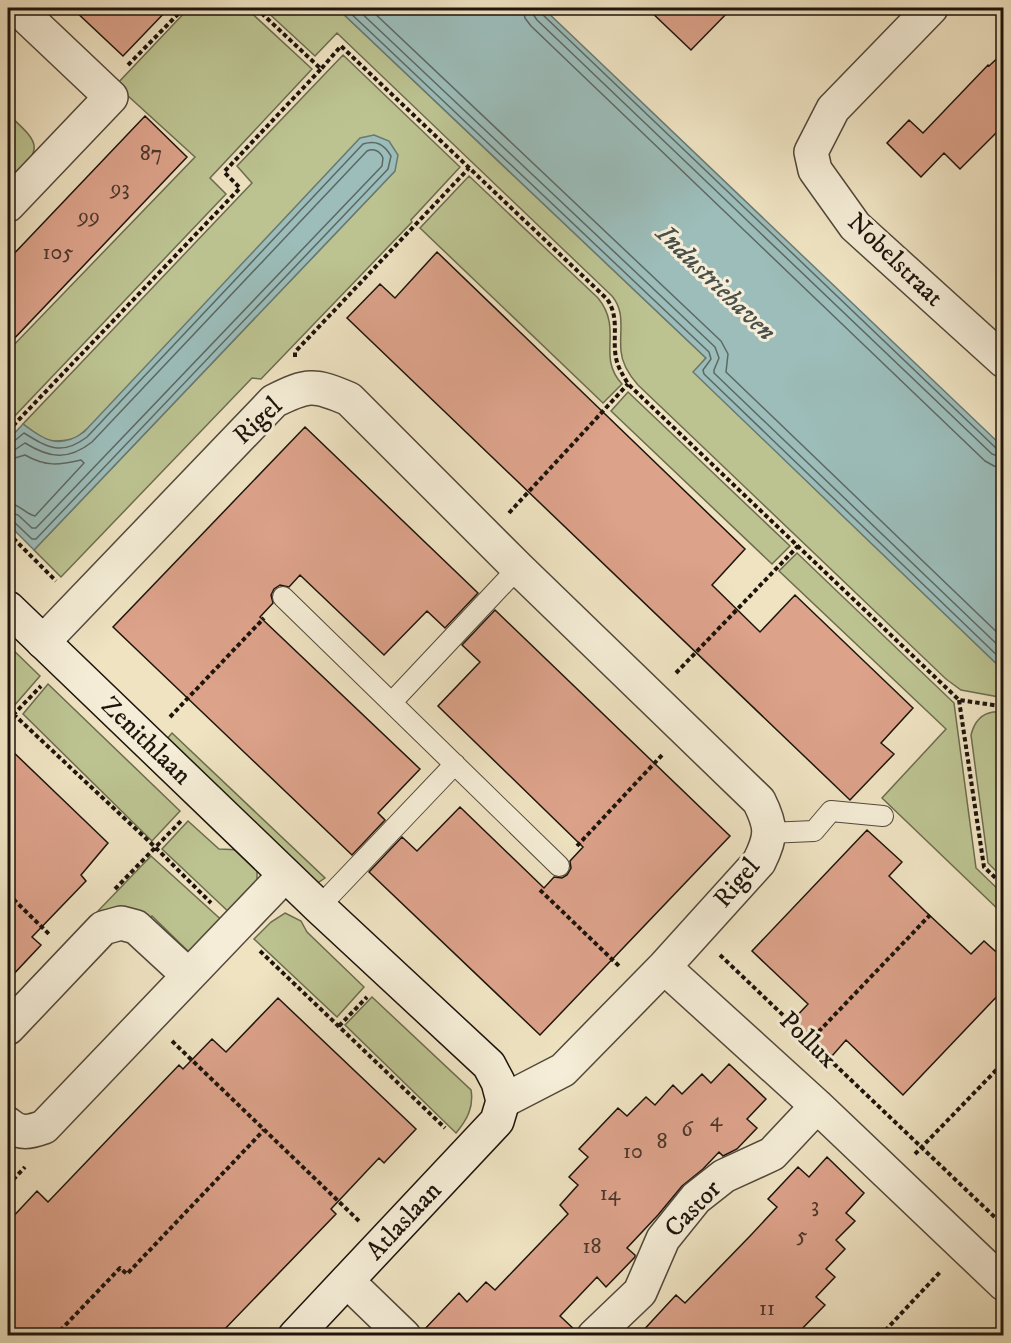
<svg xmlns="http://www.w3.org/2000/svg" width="1011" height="1343" font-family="'IM FELL DW Pica',serif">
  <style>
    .green { fill: #bcc391; stroke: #6c6c4e; stroke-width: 1.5 }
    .water { fill: #9cbdba; stroke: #697974; stroke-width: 1.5 }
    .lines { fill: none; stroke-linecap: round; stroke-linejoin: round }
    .shore { stroke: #5c6863; stroke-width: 1.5 }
    .building { fill: #dca28a; stroke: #1d140c; stroke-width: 1.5 }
    .lane-casing { stroke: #52483a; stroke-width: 22 }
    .street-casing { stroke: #52483a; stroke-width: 36 }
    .secondary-casing { stroke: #1d140c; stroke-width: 36 }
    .path { stroke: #1d140c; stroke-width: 4; stroke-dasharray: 4.5 3; stroke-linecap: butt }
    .lane { stroke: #f5edd7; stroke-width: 20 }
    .street { stroke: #f5edd7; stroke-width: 33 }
    .secondary { stroke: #f5edd7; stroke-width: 33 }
    .labels { text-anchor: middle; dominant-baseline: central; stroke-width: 6; stroke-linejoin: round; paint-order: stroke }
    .number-label { font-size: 22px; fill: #4d382c }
    .street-label { font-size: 26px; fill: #1d140c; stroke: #f5edd7 }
    .water-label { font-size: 27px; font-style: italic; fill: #494f49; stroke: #f5edd7 }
  </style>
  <rect width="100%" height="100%" fill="#efe3c2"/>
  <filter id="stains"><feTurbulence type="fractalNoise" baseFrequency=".00333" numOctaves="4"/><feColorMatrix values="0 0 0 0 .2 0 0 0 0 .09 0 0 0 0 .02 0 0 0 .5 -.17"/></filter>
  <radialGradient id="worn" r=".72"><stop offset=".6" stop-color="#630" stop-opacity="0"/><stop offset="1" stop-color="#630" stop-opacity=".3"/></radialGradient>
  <path class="green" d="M189,8H246L312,69L210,178L226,194L8,423V351L195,157L116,85Z
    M263,8H337L706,358L694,372L1003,670V701L999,697L961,690L946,679L638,385C630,376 622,365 621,351C619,331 626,313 612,296L337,33L315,56Z
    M343,55L460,167L411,220L412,222L261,379L252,378L61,577L34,550L395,171L76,438C49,445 44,440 23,424L252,183L237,166Z
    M8,114C35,140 47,146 15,177L8,170Z
    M469,176L598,298C624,330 596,356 622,384L603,403L420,228Z
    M628,392L790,546L772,564L611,411Z
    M797,553L954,703L976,868L1003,894V914L882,798L946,729L779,571Z
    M8,645L40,676L13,707L8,701Z
    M48,684L180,811L152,841L23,714Z
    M993,712H999L1003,716V878L988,863L971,735C974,723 980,714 993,712Z
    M172,733L325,878L316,884L166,740Z
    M188,821L219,849L242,850L257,865V879L261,890L233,916L162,849Z
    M151,856L227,925L190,953L152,916L147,920L117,909L98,911Z
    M285,913L301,921L307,932L364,987L337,1017L254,939L271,922Z
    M372,997L471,1090C474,1107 467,1120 456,1133L345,1025Z"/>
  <path class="water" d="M337,8H543L1003,447V670L693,372L706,358Z
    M374,135L389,141L398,155L395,171L34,550L8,524V440L23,424C44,440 59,450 84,432L360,138Z"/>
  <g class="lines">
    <path class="shore" d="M345,8L709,352L711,359L703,370L704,374L1004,662
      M356,8L715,347L719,358L714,370V373L1004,651
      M369,8L721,341L728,354L726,372L1004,639
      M523,8L525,18L531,26L985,461L994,466L1004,468
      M532,8L533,14L537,20L992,454L1004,458
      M540,8L542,14L997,449L1004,451
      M8,443L13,442L24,433C48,448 62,456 87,437L363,144C376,140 384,144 391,156L388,169L36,539H32L13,521L8,520
      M8,451L16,449L25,443C49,458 68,461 92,442L367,151C374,148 380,151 383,158L382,166L36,528H32L18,515L8,512
      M8,460L25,455C46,467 59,465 81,460L84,463L35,516C25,514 20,504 8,503"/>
  </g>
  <path class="building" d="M72,8H169L123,56Z
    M647,8H732L691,50Z
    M1004,52V125L960,169L944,153L921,177L887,143L909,120L923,133L988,65L989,66Z
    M145,116L187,157L8,345V260Z
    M437,252L745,549L712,585L760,632L795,595L913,708L881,743L894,754L850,800L347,318L380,284L395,298Z
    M305,427L478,593L445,628L427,611L384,655L300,575L289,587L280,585L274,589L271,595L273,603L260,617L420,769L378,813L385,820L352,855L113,627Z
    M495,610L730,836L540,1035L369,872L402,837L417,851L460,807L544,888L554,877L562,878L567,875L571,868L570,861L583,847L438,706L480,662L462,645Z
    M8,747L108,843L81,875L86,881L32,937L41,945L8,980Z
    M867,830L902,862L889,876L926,912L971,954L984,941L1004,959V989L903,1095L846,1040L832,1056L814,1040L793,1020L808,1004L752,951Z
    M278,998L416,1129L384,1163L379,1158L331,1209L336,1214L219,1335H8V1222L37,1191L48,1202L179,1065L183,1069L212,1039L226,1052Z
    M729,1064L766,1099L747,1119L757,1128L737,1149L723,1156L719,1152L703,1169L682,1186L658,1215L627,1248L635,1255V1257L606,1287L597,1277L560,1316L576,1331V1335H422V1332L459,1293L467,1302L486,1282L495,1290L568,1214L560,1205L578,1185L569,1177L588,1157L579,1149L618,1108L627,1116L646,1097L655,1105L673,1085L682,1094L702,1074L711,1083Z
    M827,1157L864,1193L846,1213L855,1221L836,1240L845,1249L826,1269L835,1277L816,1297L825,1305L796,1335H639L676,1295L685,1303L751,1235L777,1207L768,1199L798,1167L809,1177Z"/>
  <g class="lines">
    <defs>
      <path id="lane" d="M283,597L559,866
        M392,702L518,568
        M768,833L814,831L831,811L883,816
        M319,907L455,764"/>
      <path id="street" d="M931,8L833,109L811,152L815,170L855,226L1004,361
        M8,205L111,97L17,8
        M43,642L274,401C308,384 314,384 349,399L518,568L759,801C772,827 772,836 759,862L664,967L563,1070L503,1101
        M664,967L817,1106L1004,1284
        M8,1028L103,928L121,923L136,927L188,975
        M8,1124C20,1135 30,1132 44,1127L285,875
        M347,1281L404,1336
        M594,1336L640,1292L663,1239L696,1198L724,1176L772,1154L817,1106"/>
      <path id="secondary" d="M8,608L319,907L489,1065L498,1082L503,1101L497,1121L295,1336"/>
    </defs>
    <use href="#lane" class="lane-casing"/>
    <use href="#street" class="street-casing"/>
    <use href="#secondary" class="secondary-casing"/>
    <path class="path" d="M256,8L321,69L341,46L607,299C620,318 612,337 616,358C618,368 623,375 628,384L959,700L1000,706L1004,709
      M128,65L184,8
      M295,357V352L469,168
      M8,431L240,188L224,172L321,69
      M509,513L628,384
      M8,533L56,581
      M676,673L798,546
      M959,700L984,867L1004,886
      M8,709L155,847L211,903
      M13,715L41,686
      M170,717L264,618
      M577,846L662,755
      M115,889L181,821
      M540,890L619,966
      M8,894L50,935
      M260,951L445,1128
      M720,955L1004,1226
      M339,1026L367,997
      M172,1041L359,1221
      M803,1048L930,915
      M915,1154L1004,1062
      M8,1185L25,1167
      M55,1336L120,1268L127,1274L264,1130
      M880,1336L941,1271"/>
    <use href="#lane" class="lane"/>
    <use href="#street" class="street"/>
    <use href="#secondary" class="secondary"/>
  </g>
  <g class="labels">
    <g class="number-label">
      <text x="151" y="153">87</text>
      <text x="120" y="188">93</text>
      <text x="89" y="216">99</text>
      <text x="58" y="252">105</text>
      <text x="716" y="1119">4</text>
      <text x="687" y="1129">6</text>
      <text x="662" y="1141">8</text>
      <text x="633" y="1151">10</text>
      <text x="610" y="1193">14</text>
      <text x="815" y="1205">3</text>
      <text x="802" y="1235">5</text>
      <text x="592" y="1246">18</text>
      <text x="767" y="1308">11</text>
    </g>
    <g class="street-label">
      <text transform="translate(895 260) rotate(44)">Nobelstraat</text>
      <text transform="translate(258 421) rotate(-43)">Rigel</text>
      <text transform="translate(146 741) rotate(44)">Zenithlaan</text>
      <text transform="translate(737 883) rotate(-50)">Rigel</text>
      <text transform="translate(808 1040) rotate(44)">Pollux</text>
      <text transform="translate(693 1209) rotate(-46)">Castor</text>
      <text transform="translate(404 1221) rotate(-47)">Atlaslaan</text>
    </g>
    <g class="water-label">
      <text transform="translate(716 283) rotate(44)">Industriehaven</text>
    </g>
  </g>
  <rect width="1011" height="1343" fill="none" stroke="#efe3c2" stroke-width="30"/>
  <rect x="9" y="9" width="993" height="1325" fill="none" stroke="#1d140c" stroke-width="3"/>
  <rect x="15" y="15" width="981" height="1313" fill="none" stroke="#1d140c" stroke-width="1.5"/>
  <rect width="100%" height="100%" filter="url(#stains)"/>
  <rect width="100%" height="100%" fill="url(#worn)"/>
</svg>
